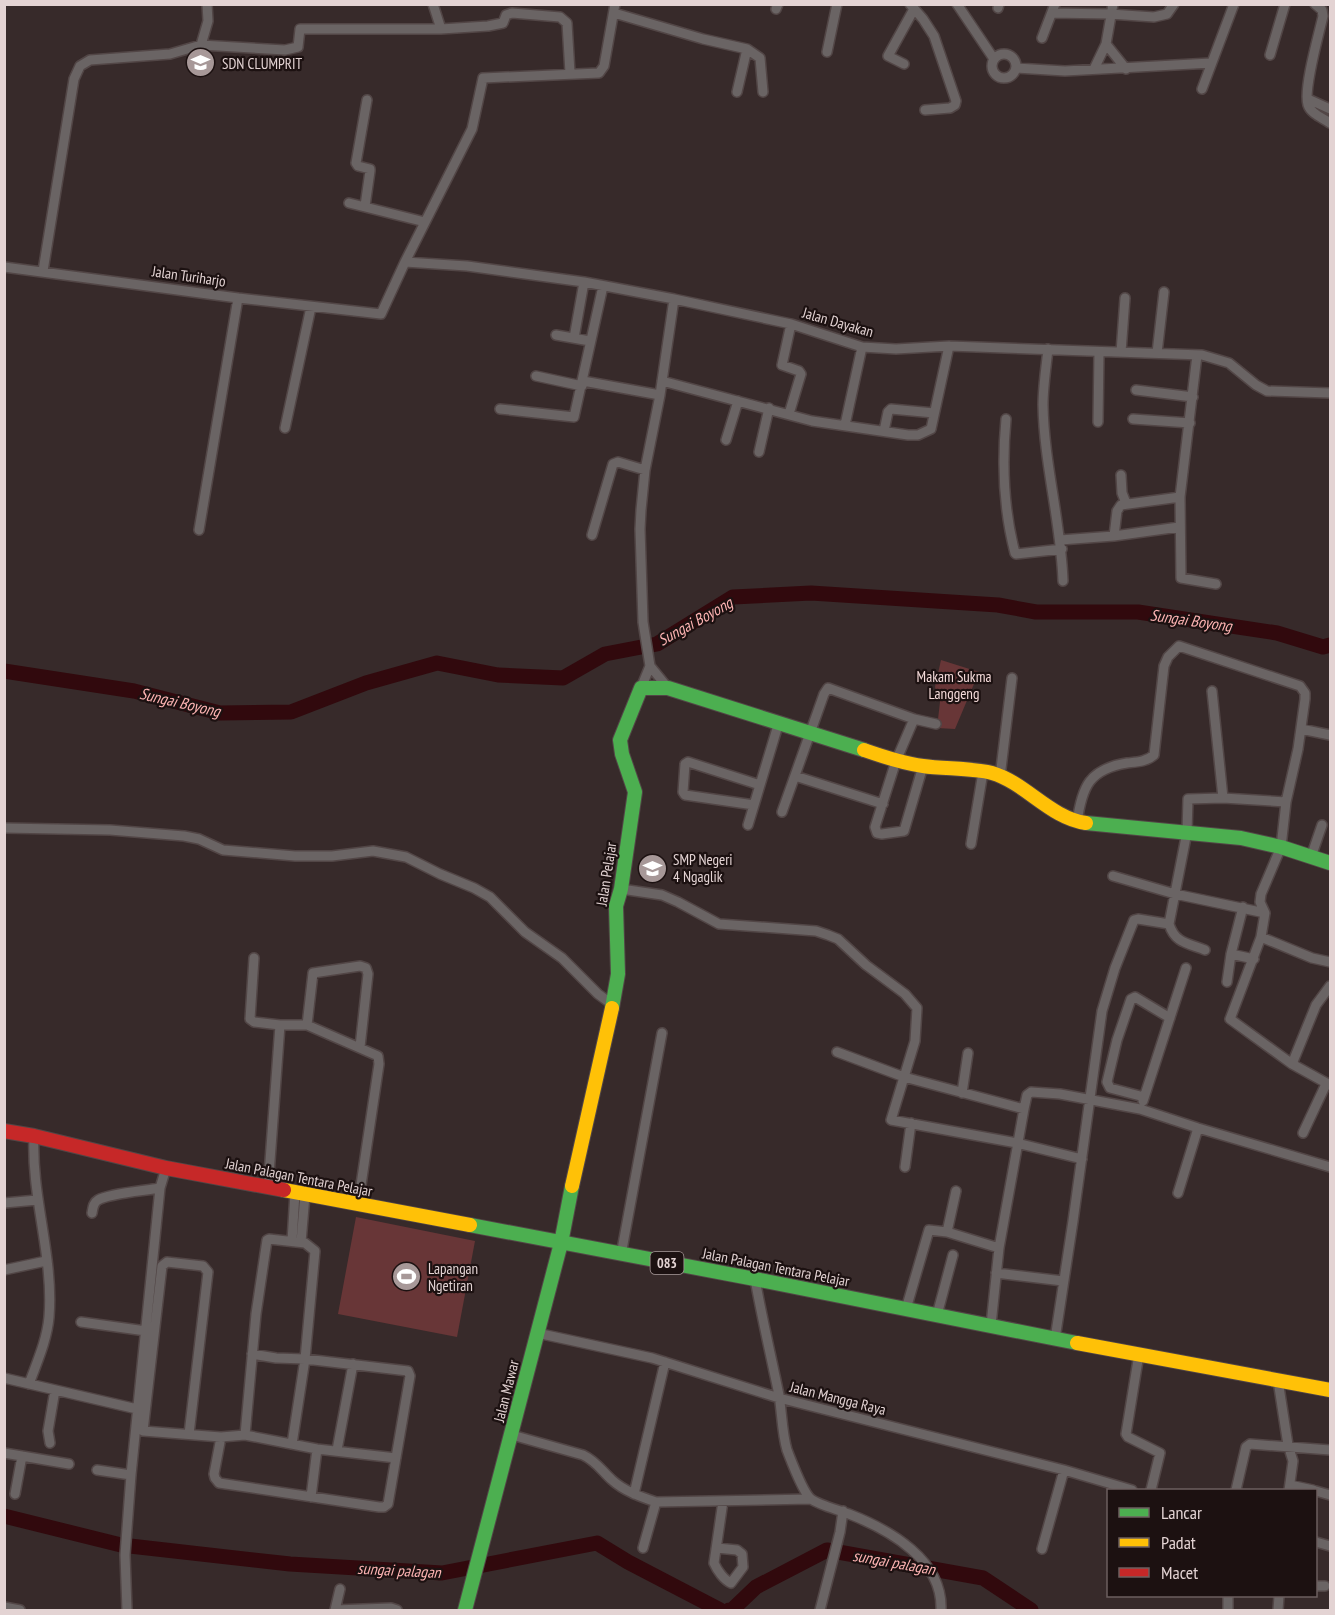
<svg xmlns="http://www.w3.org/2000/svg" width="1335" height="1615" font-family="'PT Sans Narrow',sans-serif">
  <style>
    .green { fill: #683637 }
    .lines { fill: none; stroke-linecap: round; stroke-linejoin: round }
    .river { stroke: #31090d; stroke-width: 15 }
    .street-casing { stroke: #524646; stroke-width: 12 }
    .fast-casing { stroke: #524646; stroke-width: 16 }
    .slow-casing { stroke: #524646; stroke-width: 16 }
    .jam-casing { stroke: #524646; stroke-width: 16 }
    .street { stroke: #6a6464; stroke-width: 9 }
    .fast { stroke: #4caf50; stroke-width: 14 }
    .slow { stroke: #ffc107; stroke-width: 14 }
    .jam { stroke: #c62828; stroke-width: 14 }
    .labels { text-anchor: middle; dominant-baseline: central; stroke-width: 4.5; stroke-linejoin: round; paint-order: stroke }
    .shield { fill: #1c1111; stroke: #a79999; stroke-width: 1.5 }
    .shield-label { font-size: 14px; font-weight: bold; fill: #e3d3d3 }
    .poi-label { font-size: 15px; fill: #e3d3d3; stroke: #1c1111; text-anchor: start }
    .street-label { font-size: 15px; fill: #e3d3d3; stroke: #1c1111 }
    .park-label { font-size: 15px; fill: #f5dbda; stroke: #1c1111 }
    .water-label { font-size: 16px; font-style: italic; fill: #feb4b3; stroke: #1c1111 }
  </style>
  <rect width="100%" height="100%" fill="#372a2a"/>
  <path class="green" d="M941,660L979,672L955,729L937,728L940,702L935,687Z
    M356,1217L475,1241L457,1337L338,1314Z"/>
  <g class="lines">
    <path class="river" d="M4,671L134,691L220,713L291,712L366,683L437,663L498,675L563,678L605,654L657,644L733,597L811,593L998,605L1036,612H1138L1277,633L1323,647L1330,645
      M4,1516L121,1545
      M130,1546L290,1564L442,1573L597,1543L628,1562L720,1610
      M729,1610H732L756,1587L827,1550L983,1578L1031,1610"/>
    <defs>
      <path id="street" d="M433,4L441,29
        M910,4L923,19L934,36L956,101L955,105L950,108L925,110
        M957,4L994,59
        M1315,4L1322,10L1323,16C1319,34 1303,89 1308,105C1311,114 1323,118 1330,123
        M998,8L999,4
        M776,9L778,4
        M614,13L703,39L747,49L760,58L763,92
        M1052,13L1110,14L1154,17L1167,14L1174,4
        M1042,38L1055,4
        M1106,44L1126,69
        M201,45L208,21L207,4
        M827,52L837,4
        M992 66a12 12 0 1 1 24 0a12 12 0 1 1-24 0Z
        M1270,55L1285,4
        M904,64L888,56L914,9
        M1016,68L1065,71L1211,63
        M1094,69L1106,44L1113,4
        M1202,89L1234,4
        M737,92L747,49
        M1308,99L1330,109
        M349,203L425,222
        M365,206L370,171V169L358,166L356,163L367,100
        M405,262L467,266L584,282L674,299L791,324L862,347L896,349L949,346L1202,355L1229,363L1256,385L1267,391L1330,393
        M4,267L238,298L381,314L405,262L472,129L483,78L599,73L604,66L615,4
        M43,271L74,79L80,66L90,60L170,54L201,45L285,50L298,47L300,29H441L488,26L503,23L506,15L512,13L560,17L567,23L570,73
        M556,335L590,341
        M574,338L584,282
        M1048,349C1046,368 1043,387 1043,405C1044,464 1061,522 1063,581
        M1121,352L1125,298
        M1157,353L1164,292
        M1197,355L1180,497L1181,578L1216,584
        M536,376L582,386
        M583,381L660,395
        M662,381L812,421L908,435H918L931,429L949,346
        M1136,390L1193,397
        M500,409L574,417L603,286
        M789,414L801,374L799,371L782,365L791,324
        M1006,419C1002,462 1004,511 1015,553L1016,554L1062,549
        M1133,419L1190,423
        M1098,422L1099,352
        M845,425L862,347
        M285,428L311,307
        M884,431L888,412L891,409L934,413
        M726,440L738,401
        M759,452L769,408
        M1121,475L1122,493L1126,503
        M199,530L238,298
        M592,535L613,464L618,462L645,470
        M1114,536L1117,511L1121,505L1180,497
        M1060,540L1114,536L1179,527
        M650,666L668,688
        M641,688L650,666L643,622L640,529L641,510L645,470L660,395L674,299
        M1212,691L1223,798
        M914,719L896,761L875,827L877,833L882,834L904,831L923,766
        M1301,729L1330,735
        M795,776L883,804
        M1000,777L1012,678
        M754,805L685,795L683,792L685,764L688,762L760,785
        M782,812L824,694L828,688L914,719L936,724
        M1077,822C1082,787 1089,769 1127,763C1136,762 1146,762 1154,755L1164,666L1168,657L1179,646L1300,686L1305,693V699L1298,749L1286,802L1281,847L1261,894L1260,902L1265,913L1261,937L1230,1019L1292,1064L1330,1085
        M748,825L779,722
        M4,828L110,830L184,836L199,839L223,850L295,856H332L373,851L406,857L440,874L474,888L490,897L525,932L562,958L598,994L613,1005
        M971,844L983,772
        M1311,857L1322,825
        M1113,876L1175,894L1265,913
        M621,889L662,895L678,902L719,924L816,931L828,935L838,939L866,965L905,994L917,1008L915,1041L891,1120L1017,1143L1082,1159
        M1169,924C1175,943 1187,943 1205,950
        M1261,937L1312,958L1330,962
        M1231,954L1254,959
        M254,958L250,1019L254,1022L280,1025
        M1227,982L1231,954L1243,907
        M307,1025L313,973L360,966L366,968L368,974L360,1047
        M837,1052L904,1077L1024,1109L1027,1095L1031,1092L1060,1094L1140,1109L1198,1128L1330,1167
        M1292,1064L1316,1005L1330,986
        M962,1093L968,1053
        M1144,1097L1110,1088L1107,1082L1117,1040L1131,999L1135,997L1170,1018
        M1143,1101L1186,968
        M1303,1133L1326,1084
        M905,1167L911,1123
        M268,1188L280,1025H307L378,1056L379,1064L358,1205
        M1178,1193L1198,1128
        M4,1203L37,1200
        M92,1213C93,1208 93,1203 98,1200C111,1193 144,1191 160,1188
        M947,1232L956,1191
        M292,1241L295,1193
        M301,1242L305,1195
        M621,1255L662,1033
        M4,1270L46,1261
        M996,1273L1063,1281
        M755,1279C762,1318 771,1356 779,1395C782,1413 782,1433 787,1450C791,1460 803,1493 811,1499C819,1505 839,1510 849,1514C890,1530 943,1560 941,1610
        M906,1309L929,1230L947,1232L999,1248
        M937,1315L953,1255
        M81,1322L146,1331
        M991,1325L999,1248L1024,1109
        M537,1333L652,1358L779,1398L1064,1470L1132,1490
        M1055,1339L1073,1221L1102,1011L1115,968L1134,920L1138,919L1169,924L1187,832L1188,799L1223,798L1286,802
        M1139,1354L1126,1434L1128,1437L1160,1453L1151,1490
        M4,1378L137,1409
        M29,1384C37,1362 47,1340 49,1317C54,1257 31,1197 34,1136
        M1279,1387L1288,1445L1293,1461L1289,1490
        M189,1434L208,1272L203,1266L167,1262L162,1266L143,1431L221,1437L245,1435L317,1449L396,1458
        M245,1435L256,1314L267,1240L269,1239L305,1243L315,1251L305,1359L292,1444
        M512,1435L583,1455C596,1461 602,1471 612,1480C624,1491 641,1497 656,1502L810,1499
        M221,1437L214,1474L215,1478L219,1483L379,1507H384L388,1504L410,1376L408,1371L305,1359L276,1358L252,1354
        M50,1443L48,1431L55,1390
        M337,1450L353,1364
        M4,1453L69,1464
        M97,1470L131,1475
        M1290,1485L1313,1490
        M1236,1490L1246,1447L1250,1444L1330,1450
        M1316,1491L1330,1495
        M15,1494L22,1456
        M634,1494L665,1362
        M311,1497L317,1449
        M1316,1542L1330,1546
        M643,1548L656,1502
        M717,1548L737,1550L742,1554L743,1567L731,1583C724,1580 717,1570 714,1563L723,1501
        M1042,1549L1064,1470
        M1316,1586H1325
        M1228,1596V1610
        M4,1607L20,1610
        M127,1610L125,1555L131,1475L160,1188L166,1168
        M335,1610L391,1608L397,1610
        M335,1610L340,1589
        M820,1610L840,1532L843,1511
        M1278,1610L1279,1596"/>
      <path id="fast" d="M1086,823L1241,838L1281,847L1330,863
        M612,1008L618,974L616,906L621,889L635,792L622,754L620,740L641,688H668L864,750
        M470,1225L755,1279L1077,1343
        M465,1610L561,1243L572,1186"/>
      <path id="slow" d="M864,750C884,757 902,763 923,766C943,769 974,768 992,773C1026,783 1050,818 1086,823
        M572,1186L612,1008
        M284,1190L470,1225
        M1077,1343L1330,1390"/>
      <path id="jam" d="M4,1131L34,1136L166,1168L284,1190"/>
    </defs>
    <use href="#street" class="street-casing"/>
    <use href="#fast" class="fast-casing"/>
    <use href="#slow" class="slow-casing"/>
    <use href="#jam" class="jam-casing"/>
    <use href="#street" class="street"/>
    <use href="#fast" class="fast"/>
    <use href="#slow" class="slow"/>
    <use href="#jam" class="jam"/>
  </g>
  <defs>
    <symbol id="school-disc" viewBox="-11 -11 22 22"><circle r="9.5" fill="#a79898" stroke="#1c1111"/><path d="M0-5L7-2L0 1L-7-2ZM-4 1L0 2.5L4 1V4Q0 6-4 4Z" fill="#fff"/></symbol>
    <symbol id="stadium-disc" viewBox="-11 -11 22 22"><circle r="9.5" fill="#a79898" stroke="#1c1111"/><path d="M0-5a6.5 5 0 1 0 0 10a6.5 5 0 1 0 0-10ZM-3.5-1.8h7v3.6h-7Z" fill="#fff"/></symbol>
  </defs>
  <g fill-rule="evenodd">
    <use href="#school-disc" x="184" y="46" width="33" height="33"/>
    <use href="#school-disc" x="636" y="852" width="33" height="33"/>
    <use href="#stadium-disc" x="390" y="1260" width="33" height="33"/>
  </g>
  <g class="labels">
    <rect class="shield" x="650.5" y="1252" width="33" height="22" rx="4.5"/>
    <g class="shield-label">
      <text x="667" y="1263">083</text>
    </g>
    <g class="poi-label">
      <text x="222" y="63">SDN CLUMPRIT</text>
      <text x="673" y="859">SMP Negeri<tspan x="673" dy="17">4 Ngaglik</tspan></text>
      <text x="428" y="1268">Lapangan<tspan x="428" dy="17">Ngetiran</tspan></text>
    </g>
    <g class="street-label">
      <text transform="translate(189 276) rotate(8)">Jalan Turiharjo</text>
      <text transform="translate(838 322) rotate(16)">Jalan Dayakan</text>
      <text transform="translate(606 874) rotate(-81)">Jalan Pelajar</text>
      <text transform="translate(299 1177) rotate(11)">Jalan Palagan Tentara Pelajar</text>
      <text transform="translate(776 1267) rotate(11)">Jalan Palagan Tentara Pelajar</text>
      <text transform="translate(506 1391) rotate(-76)">Jalan Mawar</text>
      <text transform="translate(838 1398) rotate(14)">Jalan Mangga Raya</text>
    </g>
    <g class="park-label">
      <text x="954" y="676">Makam Sukma<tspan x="954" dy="17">Langgeng</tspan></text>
    </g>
    <g class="water-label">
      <text transform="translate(1191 620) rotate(8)">Sungai Boyong</text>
      <text transform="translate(695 621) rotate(-29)">Sungai Boyong</text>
      <text transform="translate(180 702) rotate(13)">Sungai Boyong</text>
      <text transform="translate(894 1562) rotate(10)">sungai palagan</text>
      <text transform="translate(399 1570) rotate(3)">sungai palagan</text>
    </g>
  </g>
  <rect width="1335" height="1615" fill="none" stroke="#e3d3d3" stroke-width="12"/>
  <rect x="1107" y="1489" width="210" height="108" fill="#1c1111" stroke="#6c5f5f" stroke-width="1.5"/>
  <rect x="1119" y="1508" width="30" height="9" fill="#4caf50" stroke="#6c5f5f" stroke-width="1.5"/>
  <text x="1161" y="1519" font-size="18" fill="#e3d3d3">Lancar</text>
  <rect x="1119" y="1538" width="30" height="9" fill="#ffc107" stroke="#6c5f5f" stroke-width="1.5"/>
  <text x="1161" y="1549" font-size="18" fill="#e3d3d3">Padat</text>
  <rect x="1119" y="1568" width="30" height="9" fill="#c62828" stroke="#6c5f5f" stroke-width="1.5"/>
  <text x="1161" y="1579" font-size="18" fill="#e3d3d3">Macet</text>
</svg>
